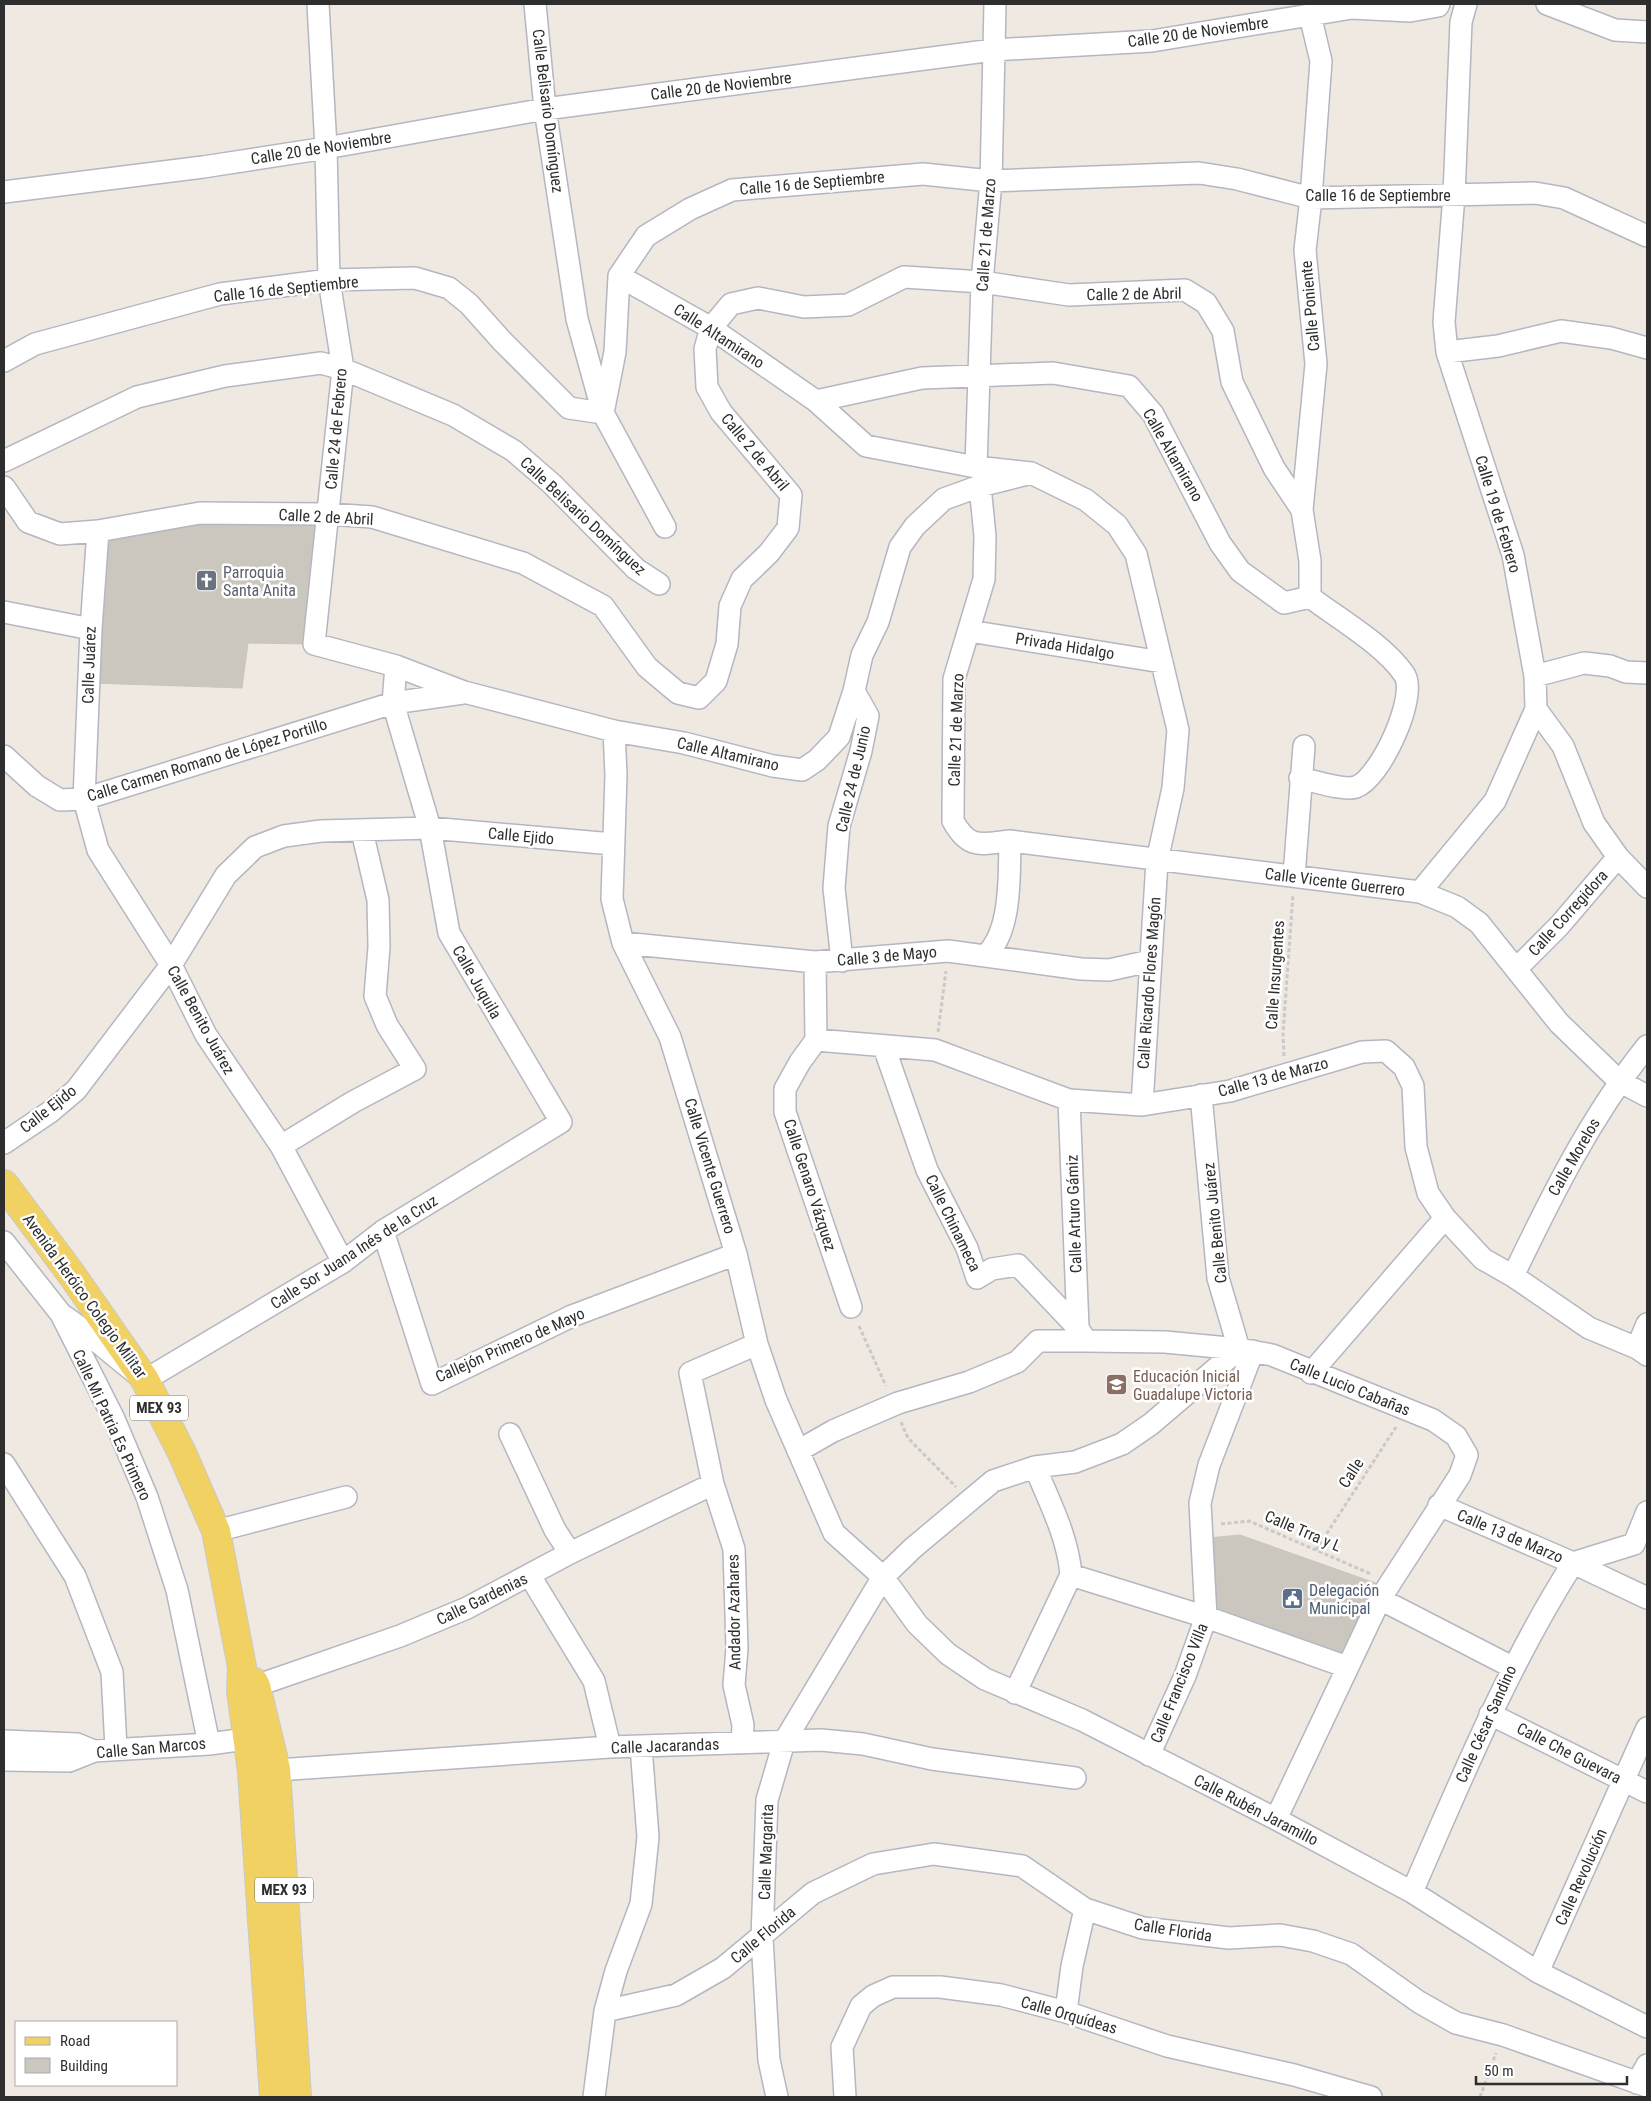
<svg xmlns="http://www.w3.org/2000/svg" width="1651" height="2101" font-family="'Roboto Condensed',sans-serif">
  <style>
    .building { fill: #cbc7bf; stroke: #cbc5ba }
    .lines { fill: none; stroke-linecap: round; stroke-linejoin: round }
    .street-casing { stroke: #b4b7c1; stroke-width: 24 }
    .primary-casing { stroke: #c9c9c9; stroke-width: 30 }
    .path { stroke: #c9c9c9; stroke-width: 3; stroke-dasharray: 4 2.5; stroke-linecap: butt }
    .street { stroke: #fff; stroke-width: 21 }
    .primary { stroke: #f2d163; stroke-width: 28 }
    .labels { text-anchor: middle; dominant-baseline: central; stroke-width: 5; stroke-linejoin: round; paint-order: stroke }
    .shield { fill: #fff; stroke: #6d6d6d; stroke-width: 1 }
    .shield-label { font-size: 15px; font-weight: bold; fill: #2e2e2e }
    .street-label { font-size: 16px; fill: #2e2e2e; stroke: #fff }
    .worship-label { font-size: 16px; fill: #5b616d; stroke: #fff; text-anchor: start }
    .education-label { font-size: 16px; fill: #785e54; stroke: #fff; text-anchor: start }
    .service-label { font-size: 16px; fill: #4e5e75; stroke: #fff; text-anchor: start }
  </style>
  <rect width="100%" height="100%" fill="#efe9e1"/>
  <path class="building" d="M200,517H325L310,644L248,643L242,688L91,683L99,533Z
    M1240,1535L1381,1585L1343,1663L1212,1613L1208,1538Z"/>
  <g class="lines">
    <defs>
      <path id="street" d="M318,4L326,148L329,280L343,369L314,644L396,666L464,692L614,731L684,743L773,766L802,770L817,760L839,737L854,691L862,655L878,622L900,547L915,526L944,499L980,486
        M535,4L545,109L577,319L603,413L665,527
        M1547,4L1615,30L1647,32
        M1310,15L1321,61L1311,198L1305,250L1316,364L1302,510L1310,561V597
        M4,192L203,167L326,148L545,109L993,50L1152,41L1352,8L1410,11L1438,6L1439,4
        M619,276L711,328L816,401L866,446L976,467L1031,473L1086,500L1117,525L1136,554L1178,730L1173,788L1157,861L1142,1105
        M1447,352L1498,346L1561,331L1611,338L1647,348
        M4,361L35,344L220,294L329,280L415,278L449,288L469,304L502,341L569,408L603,413L615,352L619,276L646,236L690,209L732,190L923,174L991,181L1199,173L1237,179L1311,198L1535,193L1564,198L1647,236
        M816,401L922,378L1053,373L1129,386L1153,414L1220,543L1240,571L1284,603L1310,597C1339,619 1383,644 1404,674C1419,695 1380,779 1356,787C1344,791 1314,781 1300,778
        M4,461L137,397L225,376L321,363L343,369L453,415L514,451L552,484L636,569L659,584
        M976,467L982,282L991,181L995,4
        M1031,473L980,486L985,536L984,579L954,679L953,821C969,850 981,844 1010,841L1420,892L1457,907L1479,923L1559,1023L1619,1081L1647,1096
        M4,487L28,522L60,534L98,531L200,513L329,514L372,517L523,563L603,606L647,667L678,693L699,698L716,681L727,644L730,606L742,579L769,553L788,528L791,495L721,412L707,387L705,349L711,328L731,304L758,298L804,307L848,305L904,277L982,282L1069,295L1185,290L1206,303L1223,331L1232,382L1274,468L1302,510
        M98,531L91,629L84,799L98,850L171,965L206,1035L281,1146L343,1262
        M4,612L91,629
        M969,631L1162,662
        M1535,676L1584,663L1610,666L1626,672L1647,673
        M1536,709L1563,746L1594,823L1618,857L1647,887
        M614,731L616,775L612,899L623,943L670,1037L736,1254L757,1344L776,1400L834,1533L883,1577L917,1624L948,1654L985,1679L1082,1720L1276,1819L1412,1892L1538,1972L1647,2027
        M4,756L37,786L60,800L84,799L393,703L463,693
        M1294,876L1304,746
        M1420,892L1495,801L1536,709L1535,676L1513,555L1447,352L1444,322L1454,195L1461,22L1466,4
        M623,943L815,962L948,951L1081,969L1109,970L1150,961
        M986,955C1012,931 1009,875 1010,841
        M842,961L834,888L839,826L861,751L868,716L854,691
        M815,962L816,1040
        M1517,968L1559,926L1618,857
        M816,1040L935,1050L1069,1100L1142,1105L1230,1091L1362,1052L1386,1051L1404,1067L1413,1086L1416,1147L1428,1193L1445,1218L1483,1259L1513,1276L1589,1328L1637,1348L1647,1355
        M816,1040L800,1062L785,1089V1112L851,1307
        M884,1047L927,1170L967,1248L977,1278L992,1269L1018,1265L1078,1328L1086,1341L1165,1342L1239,1349L1218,1278L1201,1095
        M1069,1100L1078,1328
        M4,1143L50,1112L76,1090L171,965L226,875L255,847L284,836L321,831L430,828L613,844
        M281,1146L353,1102L415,1069L387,1025L375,996L379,947L378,900L362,831
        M383,1231L432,1384L572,1316L736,1254
        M4,1242L61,1314L114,1419L147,1497L177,1590L209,1744
        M1513,1276C1552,1195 1591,1116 1647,1046
        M61,1314C91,1334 116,1359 145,1380L343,1262L383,1231L561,1122L449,933L430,828L393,703L396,666
        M1637,1348L1647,1324
        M1311,1373L1445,1218
        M510,1434L555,1530L570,1553
        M798,1451L833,1431L898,1403L969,1382L1017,1362L1038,1341H1086
        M4,1464L75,1576L112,1672L116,1748
        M1439,1505L1573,1563L1647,1598
        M216,1531L346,1497
        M1573,1563L1634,1544L1647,1512
        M1071,1575L1206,1617L1347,1667
        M530,1576L594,1681L610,1747
        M1380,1599L1512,1667
        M241,1691L400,1636L467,1608L570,1553L713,1484
        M1015,1693L1071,1575C1068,1537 1049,1501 1035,1467
        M1490,1714L1647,1792
        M4,1741L77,1744L94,1751
        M742,1743L743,1725L734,1685L737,1648L734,1549L713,1484L690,1373L757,1344
        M1149,1755L1185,1676L1206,1617L1200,1503L1209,1465L1253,1351
        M4,1760L69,1761L94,1751L209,1744L261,1737
        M263,1771L610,1747L821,1740L863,1744L932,1759L1075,1778
        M1412,1892C1461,1780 1507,1667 1573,1563
        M1538,1972L1647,1728
        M605,2011L676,1995L723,1968L813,1893L873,1864L934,1854L1022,1866L1085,1909L1143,1928L1229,1938L1280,1935L1313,1941L1351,1954L1419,2002L1456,2023L1503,2035L1647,2086
        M1066,2012L1072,1966L1085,1909
        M1637,2083L1647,2065
        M594,2097L605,2011L616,1971L641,1904L648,1837L641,1747
        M777,2097L769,2060L762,1938L767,1800L784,1742L883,1577L913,1548L993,1481L1035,1467L1075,1462L1122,1444L1151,1424L1239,1349L1272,1355L1433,1420L1456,1436L1467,1455L1460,1475L1380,1599L1276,1819
        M845,2097L842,2047L861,2006L873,1996L893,1987H940L1001,1995L1066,2012L1167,2046L1294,2075L1371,2097"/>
      <path id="primary" d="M4,1184L72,1275L145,1380L182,1453L216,1531L242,1667L241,1691L252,1772L274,2097
        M254,1682L256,1686L276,1769L297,2097"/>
    </defs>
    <use href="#street" class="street-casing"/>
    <use href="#primary" class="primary-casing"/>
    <path class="path" d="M938,1032L946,971
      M1284,1056L1283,1033L1293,895
      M859,1326L886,1386
      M901,1422L908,1438L956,1487
      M1221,1524L1249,1521L1371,1574
      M1316,1550L1396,1427
      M1480,2097L1496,2053"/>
    <use href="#street" class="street"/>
    <use href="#primary" class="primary"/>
  </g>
  <defs>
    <symbol id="church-square" viewBox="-11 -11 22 22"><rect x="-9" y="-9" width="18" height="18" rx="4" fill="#6b7280" stroke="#fff"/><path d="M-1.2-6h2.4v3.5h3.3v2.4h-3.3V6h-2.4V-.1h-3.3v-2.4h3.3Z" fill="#fff"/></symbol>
    <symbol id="school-square" viewBox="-11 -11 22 22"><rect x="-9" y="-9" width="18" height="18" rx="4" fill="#8d6e63" stroke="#fff"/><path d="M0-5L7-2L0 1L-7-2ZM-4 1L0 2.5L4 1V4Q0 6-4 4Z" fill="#fff"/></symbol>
    <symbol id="civic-square" viewBox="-11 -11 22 22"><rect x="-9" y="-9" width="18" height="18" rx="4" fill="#5c6f8a" stroke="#fff"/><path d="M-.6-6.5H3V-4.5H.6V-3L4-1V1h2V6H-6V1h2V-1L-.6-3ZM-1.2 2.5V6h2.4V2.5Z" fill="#fff"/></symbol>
  </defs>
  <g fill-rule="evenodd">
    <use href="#church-square" x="194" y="568" width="25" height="25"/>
    <use href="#school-square" x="1104" y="1372" width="25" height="25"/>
    <use href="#civic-square" x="1280" y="1586" width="25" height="25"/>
  </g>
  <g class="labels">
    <g class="shield">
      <rect x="130" y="1395.5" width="58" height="25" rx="4"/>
      <rect x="255" y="1877.5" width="58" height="25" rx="4"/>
    </g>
    <g class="shield-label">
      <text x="159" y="1408">MEX 93</text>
      <text x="284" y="1890">MEX 93</text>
    </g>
    <g class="street-label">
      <text transform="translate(1198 32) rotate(-8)">Calle 20 de Noviembre</text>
      <text transform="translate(721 86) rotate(-7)">Calle 20 de Noviembre</text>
      <text transform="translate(548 111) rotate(83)">Calle Belisario Domínguez</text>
      <text transform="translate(321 148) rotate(-9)">Calle 20 de Noviembre</text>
      <text transform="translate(812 183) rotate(-5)">Calle 16 de Septiembre</text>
      <text x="1378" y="195">Calle 16 de Septiembre</text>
      <text transform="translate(986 235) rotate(-86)">Calle 21 de Marzo</text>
      <text transform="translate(286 289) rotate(-6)">Calle 16 de Septiembre</text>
      <text transform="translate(1134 294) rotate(-1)">Calle 2 de Abril</text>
      <text transform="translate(1310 306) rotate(-95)">Calle Poniente</text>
      <text transform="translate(719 336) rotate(33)">Calle Altamirano</text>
      <text transform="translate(336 429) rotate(-85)">Calle 24 de Febrero</text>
      <text transform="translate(755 452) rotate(50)">Calle 2 de Abril</text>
      <text transform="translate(1173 455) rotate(60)">Calle Altamirano</text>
      <text transform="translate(1498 514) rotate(73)">Calle 19 de Febrero</text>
      <text transform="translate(583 516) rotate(43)">Calle Belisario Domínguez</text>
      <text transform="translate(326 517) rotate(3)">Calle 2 de Abril</text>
      <text transform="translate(1065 646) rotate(9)">Privada Hidalgo</text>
      <text transform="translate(89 665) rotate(-88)">Calle Juárez</text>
      <text transform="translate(956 730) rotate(-88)">Calle 21 de Marzo</text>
      <text transform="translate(728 754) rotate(13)">Calle Altamirano</text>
      <text transform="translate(207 760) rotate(-17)">Calle Carmen Romano de López Portillo</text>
      <text transform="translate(853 779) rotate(-77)">Calle 24 de Junio</text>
      <text transform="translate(521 836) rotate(5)">Calle Ejido</text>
      <text transform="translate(1335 882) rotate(7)">Calle Vicente Guerrero</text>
      <text transform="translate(1568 913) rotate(-48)">Calle Corregidora</text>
      <text transform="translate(887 956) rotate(-5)">Calle 3 de Mayo</text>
      <text transform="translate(1275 975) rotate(-86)">Calle Insurgentes</text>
      <text transform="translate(477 982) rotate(60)">Calle Juquila</text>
      <text transform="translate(1149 983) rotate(-86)">Calle Ricardo Flores Magón</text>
      <text transform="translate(201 1020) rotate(61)">Calle Benito Juárez</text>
      <text transform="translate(1273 1077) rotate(-15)">Calle 13 de Marzo</text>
      <text transform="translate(48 1109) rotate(-38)">Calle Ejido</text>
      <text transform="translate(1574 1157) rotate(-60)">Calle Morelos</text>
      <text transform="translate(710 1166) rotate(73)">Calle Vicente Guerrero</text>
      <text transform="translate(810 1185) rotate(72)">Calle Genaro Vázquez</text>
      <text transform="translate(1074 1214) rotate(-92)">Calle Arturo Gámiz</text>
      <text transform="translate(953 1223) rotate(64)">Calle Chinameca</text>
      <text transform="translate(1215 1223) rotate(-96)">Calle Benito Juárez</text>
      <text transform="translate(354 1252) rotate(-33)">Calle Sor Juana Inés de la Cruz</text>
      <text transform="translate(85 1296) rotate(54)">Avenida Heróico Colegio Militar</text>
      <text transform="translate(510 1345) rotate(-24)">Callejón Primero de Mayo</text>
      <text transform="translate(1350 1387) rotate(22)">Calle Lucio Cabañas</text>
      <text transform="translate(112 1425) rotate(65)">Calle Mi Patria Es Primero</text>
      <text transform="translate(1351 1473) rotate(-57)">Calle</text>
      <text transform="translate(1303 1531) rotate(23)">Calle Trra y L</text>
      <text transform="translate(1510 1536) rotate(23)">Calle 13 de Marzo</text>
      <text transform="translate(482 1599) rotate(-26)">Calle Gardenias</text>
      <text transform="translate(734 1612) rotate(-91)">Andador Azahares</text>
      <text transform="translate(1179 1683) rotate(-68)">Calle Francisco Villa</text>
      <text transform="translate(1486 1724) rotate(-66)">Calle César Sandino</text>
      <text transform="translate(665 1746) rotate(-2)">Calle Jacarandas</text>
      <text transform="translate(151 1748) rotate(-5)">Calle San Marcos</text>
      <text transform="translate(1569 1753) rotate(27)">Calle Che Guevara</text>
      <text transform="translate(1256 1810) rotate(27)">Calle Rubén Jaramillo</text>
      <text transform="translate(766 1852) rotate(-88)">Calle Margarita</text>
      <text transform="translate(1581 1877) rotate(-66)">Calle Revolución</text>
      <text transform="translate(1173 1930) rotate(9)">Calle Florida</text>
      <text transform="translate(763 1935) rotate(-40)">Calle Florida</text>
      <text transform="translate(1069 2015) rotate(16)">Calle Orquídeas</text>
    </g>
    <g class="worship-label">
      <text x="223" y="572">Parroquia<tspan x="223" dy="18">Santa Anita</tspan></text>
    </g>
    <g class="education-label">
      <text x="1133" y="1376">Educación Inicial<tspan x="1133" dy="18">Guadalupe Victoria</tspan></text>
    </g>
    <g class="service-label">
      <text x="1309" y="1590">Delegación<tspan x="1309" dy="18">Municipal</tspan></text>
    </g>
  </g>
  <rect width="1651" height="2101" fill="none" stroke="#2e2e2e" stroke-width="10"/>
  <rect x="15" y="2021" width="162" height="65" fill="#ffffff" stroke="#ababab"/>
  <rect x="25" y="2037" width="25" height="8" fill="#f2d163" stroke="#ababab"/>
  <text x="60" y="2046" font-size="15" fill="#2e2e2e">Road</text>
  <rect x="25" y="2058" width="25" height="15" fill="#cbc7bf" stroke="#ababab"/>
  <text x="60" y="2071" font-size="15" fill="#2e2e2e">Building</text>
  <path d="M1476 2076v8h151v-8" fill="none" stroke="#2e2e2e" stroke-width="2.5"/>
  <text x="1484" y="2076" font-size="15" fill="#2e2e2e" stroke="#ffffff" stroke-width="4" paint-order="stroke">50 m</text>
</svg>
